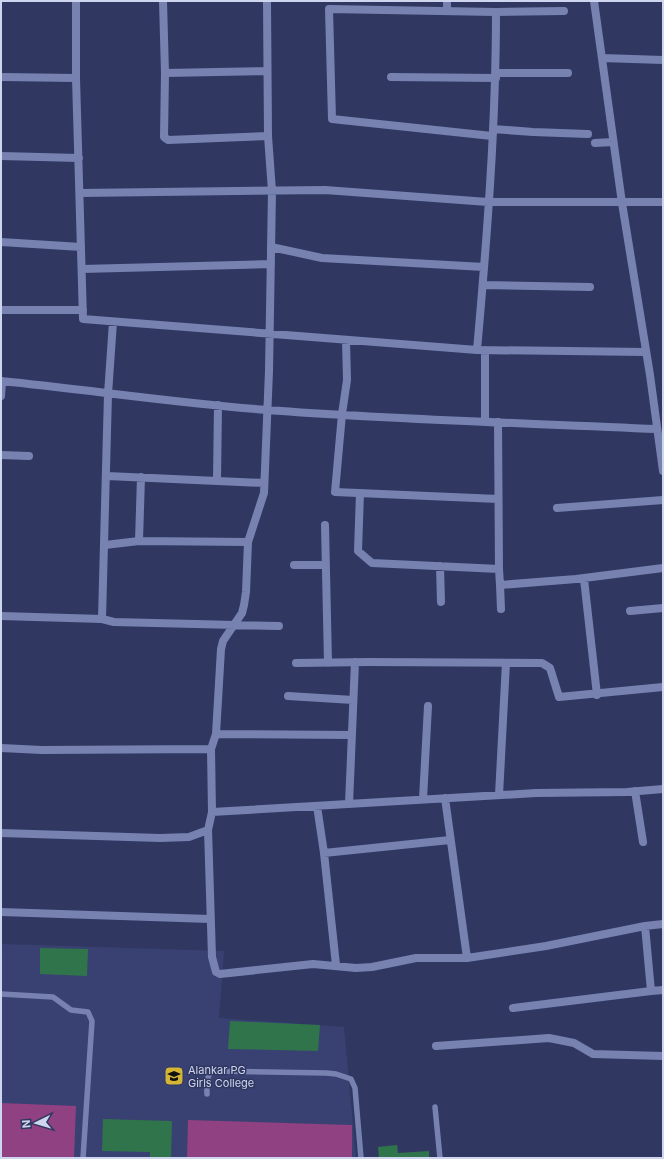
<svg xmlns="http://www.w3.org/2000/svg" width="664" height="1159" font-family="Inter,sans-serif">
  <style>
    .built { fill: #394172 }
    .green { fill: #8f4181 }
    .building { fill: #30744c }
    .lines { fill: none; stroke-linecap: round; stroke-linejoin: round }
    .lane { stroke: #7882b1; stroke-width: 5.5 }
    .street { stroke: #7882b1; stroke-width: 8 }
    .labels { text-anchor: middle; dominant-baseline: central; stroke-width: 3; stroke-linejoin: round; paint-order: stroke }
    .poi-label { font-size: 11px; fill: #ced5ee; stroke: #303861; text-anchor: start }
  </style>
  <rect width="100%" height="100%" fill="#303861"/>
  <path class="built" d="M1,944L224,951L219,1018L344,1027L356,1158H1Z"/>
  <path class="green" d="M1,1103L76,1106L74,1158H1Z
    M188,1120L352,1125V1158H187Z"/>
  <path class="building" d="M40,948L88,949L87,976L40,974Z
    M230,1021L320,1025L318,1051L228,1049Z
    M103,1119L172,1121L171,1158H150V1152L102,1151Z
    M397,1145L398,1153L429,1151V1158H379L378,1147Z"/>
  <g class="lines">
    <path class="lane" d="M1,994L53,997L71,1010L88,1012L92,1021L83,1158
      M207,1094C207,1085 205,1075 214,1071L326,1073L336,1074L351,1079L355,1088L361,1158
      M435,1107L440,1158"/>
    <path class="street" d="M76,1V78L83,319L477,350L646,352
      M163,1L165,73L164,137L168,140L268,136
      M267,1L268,136L272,191L269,371L264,493L248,542L246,592L244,605L242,613L223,641L221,649L216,734L211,749L212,812L536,793L627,792L663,789
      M594,1L622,203L650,375L663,471
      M447,10V1
      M496,12L564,11
      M602,58L663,60
      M165,73L267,71
      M496,73H568
      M1,77L76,78
      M391,77L496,78
      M493,129L533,132L588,134
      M595,143L613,142
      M1,156L79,158
      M80,193L325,190L488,202H663
      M1,242L81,247
      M271,247L322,258L484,267
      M82,269L271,264
      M483,285L590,287
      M1,310H83
      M113,322L108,394L102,619L114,622L279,626
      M346,340L347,380L342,414L335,492L498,499
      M477,350C487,238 496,124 496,12L329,9L332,119L492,136
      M485,350V422
      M1,381C90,390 178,403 267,410C397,420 527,423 657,429
      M1,396L2,381
      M1,455L29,456
      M107,476L264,483
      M217,480L218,405
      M360,493L358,551L372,563L499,569L498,422
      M557,508L663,500
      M325,525L328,663
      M139,541L141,477
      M105,545L139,541L248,542
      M294,565H325
      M440,566L441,602
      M499,569L500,585L576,579L663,568
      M584,579L597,695
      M500,585L501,609
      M630,611L663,608
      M1,616L102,619
      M296,663L369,662L542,663L550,668L559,697L663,687
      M288,696L353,700
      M216,734L352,735
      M1,748L42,750L211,749
      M635,791L643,842
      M499,795L506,663
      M445,798L467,958
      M423,799L428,706
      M349,804L355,662
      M317,806L324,853L336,965
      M208,830L212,957L216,972L220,974L313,964L356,968L372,967L416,958H467L546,946L645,926L663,924
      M1,833L160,838L189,837L208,830L212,812
      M324,853L450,840
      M1,912L210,919
      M651,991L663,990
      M513,1008L651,991L645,926
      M436,1046L549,1038L574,1043L593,1054L663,1056"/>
  </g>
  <defs>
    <symbol id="university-square" viewBox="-11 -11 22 22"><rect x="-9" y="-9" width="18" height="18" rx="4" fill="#d5b535" stroke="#303861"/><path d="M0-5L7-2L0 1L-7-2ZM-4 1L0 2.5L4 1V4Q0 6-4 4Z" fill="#111"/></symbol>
  </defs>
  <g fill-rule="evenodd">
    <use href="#university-square" x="163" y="1065" width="22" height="22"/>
  </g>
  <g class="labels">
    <g class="poi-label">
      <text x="188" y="1070">Alankar PG<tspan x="188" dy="13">Girls College</tspan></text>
    </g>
  </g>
  <rect width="664" height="1159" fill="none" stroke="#ced5ee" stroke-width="4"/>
  <g transform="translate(36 1123) rotate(265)" stroke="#303861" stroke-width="3" paint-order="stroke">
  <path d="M0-3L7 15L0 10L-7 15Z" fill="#ced5ee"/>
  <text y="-6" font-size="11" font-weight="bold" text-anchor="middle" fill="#ced5ee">N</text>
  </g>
</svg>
